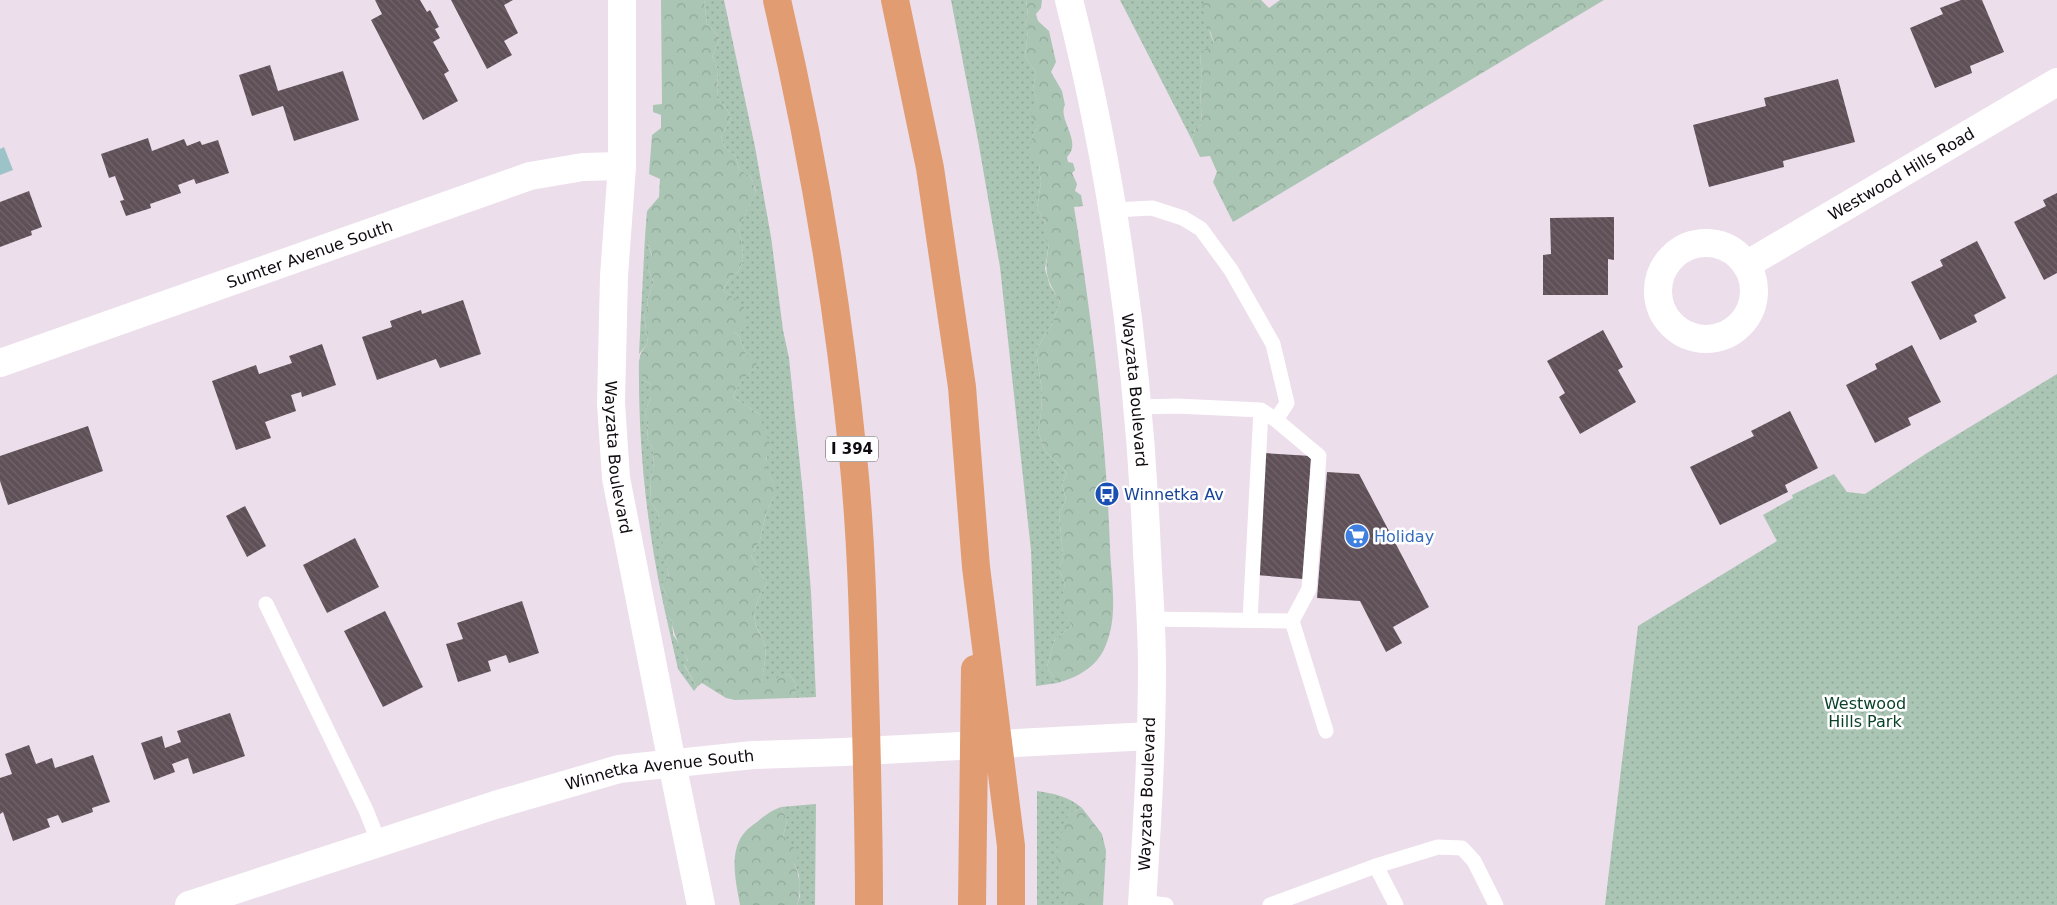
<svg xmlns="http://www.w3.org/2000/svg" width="2057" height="905" font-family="'DejaVu Sans',sans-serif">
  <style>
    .green { fill: url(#green-dots) }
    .forest { fill: url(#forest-crowns) }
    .water { fill: #9bc3c8 }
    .building { fill: url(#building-back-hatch) }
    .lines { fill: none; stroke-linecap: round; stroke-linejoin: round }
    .service { stroke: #fff; stroke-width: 15 }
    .minor { stroke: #fff; stroke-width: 28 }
    .tertiary { stroke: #fff; stroke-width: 28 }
    .motorway { stroke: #e19c71; stroke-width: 28 }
    .labels { text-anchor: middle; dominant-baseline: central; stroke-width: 5; stroke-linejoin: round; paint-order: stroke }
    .shield { fill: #fff; stroke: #585458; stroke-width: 1 }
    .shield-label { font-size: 15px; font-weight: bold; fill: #100b10 }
    .street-label { font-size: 16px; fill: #100b10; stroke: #fff }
    .transit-label { font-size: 16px; fill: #164399; stroke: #fff; text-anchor: start }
    .shop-label { font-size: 16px; fill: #366cbe; stroke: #fff; text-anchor: start }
    .park-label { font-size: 16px; fill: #0a4228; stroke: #fff }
  </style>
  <defs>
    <pattern id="green-dots" width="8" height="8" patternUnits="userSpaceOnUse" patternTransform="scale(1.25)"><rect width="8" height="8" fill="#aac5b4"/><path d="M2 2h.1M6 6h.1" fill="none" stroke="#91a89a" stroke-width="1.8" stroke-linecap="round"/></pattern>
    <pattern id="forest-crowns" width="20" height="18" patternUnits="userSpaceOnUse" patternTransform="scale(1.25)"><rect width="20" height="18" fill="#aac5b4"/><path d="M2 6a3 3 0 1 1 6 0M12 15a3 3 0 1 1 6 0" fill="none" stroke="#91a89a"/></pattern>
    <pattern id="building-back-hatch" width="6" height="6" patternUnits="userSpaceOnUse" patternTransform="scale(1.25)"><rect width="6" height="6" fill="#5f4f57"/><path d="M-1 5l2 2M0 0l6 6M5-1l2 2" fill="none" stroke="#71646a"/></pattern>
  </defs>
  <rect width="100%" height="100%" fill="#ecdeeb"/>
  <path class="green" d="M704,0H724L755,147L771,237L783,330L789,358L803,494L811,592L816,697L791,698L796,691L795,683L789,674L763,683C762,669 768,656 764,643C763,637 758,631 756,625C751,610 759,596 767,584L751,556L760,540L766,513L774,496V483L763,464L767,458L759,414L733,397C738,384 743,375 756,368L746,355L739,336L734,332V298L723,290L730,278L738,272L743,261L742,243L738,229L756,191L751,177L739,169L736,157L724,146L721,137L731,119L727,109L717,98L718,70L712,57L720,38L707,24Z
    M951,0H1026L1028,16L1025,23L1028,30L1025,57L1036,72L1033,89L1038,103V125L1032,137L1039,164L1041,182L1037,209L1046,224L1049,243L1045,269L1050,286L1060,301L1053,322L1036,350L1042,392L1041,414L1038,431L1045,451L1067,473L1062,484L1066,500L1059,513L1063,557L1059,569L1065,584L1061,606L1072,626L1055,639L1047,667L1057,683L1036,686L1031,550L1000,267L978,140Z
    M1120,0H1205L1210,33L1214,44L1200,54L1202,79L1200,89L1202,124L1195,129L1192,140Z
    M645,237L652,256L648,270L654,281L647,300L648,308L644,315L648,343L639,354Z
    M639,358L642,367V379L651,385V397L645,413L648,428L647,438L653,449L654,470L650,477L651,502L658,513L669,578L662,584L668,600L664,607C646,524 638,443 639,358Z
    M2057,374V905H1605L1638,626L1777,541L1763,515L1793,498L1792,495L1834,474L1847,492L1865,494L1927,453Z
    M666,616L672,621L673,635L683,649L688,662L684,665L697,687L694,691L678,669Z
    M1037,791C1055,794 1068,796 1082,808L1069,814L1057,852L1067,905H1037Z
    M816,804L815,905H797L800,896L799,875L783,836L787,820L781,807Z"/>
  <path class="forest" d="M661,0H704L707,24L720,38L712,57L718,70L717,98L727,109L731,119L721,137L724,146L736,157L739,169L751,177L756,192L738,229L742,243L743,260L738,272L730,278L723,290L734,298L744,307L745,322L734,332L739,336L746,355L757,360L756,368C744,375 738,384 733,397L759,414L771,447L764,464L774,483V496L766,513L760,540L751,556L767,584C759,596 751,610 756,625C757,631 763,636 764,643C768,656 762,669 763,682L789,674L795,683L796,691L791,698L735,700L726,698L702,683L697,687L684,664L688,661C681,644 674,640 672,621L666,616L664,607L668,600L662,584L669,577L666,563L660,553L663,546L658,513L651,502L650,477L654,470L653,449L647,438L648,428L645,413L651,397V385L642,379C642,359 634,361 648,343L644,315L648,308L647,300L654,281L648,270L647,260L652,255L645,237L647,211L659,197L660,179L649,174L652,135L661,128V115L653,112V105L662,104Z
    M1026,0H1042L1041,8L1036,14L1038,21L1049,31L1056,62L1051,72L1062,91L1065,105C1057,119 1083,142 1067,157L1068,162L1073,163L1075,170L1072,173L1077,184L1075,191L1081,195L1083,206L1074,207C1092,320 1106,434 1110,548C1111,577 1118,614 1107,642C1099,666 1079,677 1057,683L1047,667L1055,639L1072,626L1060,606L1065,584L1059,569L1063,557L1059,513L1066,500L1062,484L1067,473L1045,451L1038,431L1041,414L1042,392L1036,350L1053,322L1060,301C1044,276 1045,271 1049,243L1043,237L1046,224L1037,209L1041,182L1039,164L1031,155L1032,137L1038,125L1030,115L1038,103L1033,89L1036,72L1025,57L1028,30L1025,23L1028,16Z
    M1205,0H1261L1269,8L1280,0H1604L1233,222L1213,182L1217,172L1210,156L1200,157L1192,140L1195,129L1202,124L1200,89L1202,79L1200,53L1214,43L1202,7Z
    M781,807L787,820L783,836L800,854L794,863C800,877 802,890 797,905H740C736,882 728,851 745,832C748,828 753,825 757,822C765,815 771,811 781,807Z
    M1082,808L1102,834L1106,851L1103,905H1067C1063,889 1057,870 1057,853C1058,840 1065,826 1069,814Z"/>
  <path class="water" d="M4,147L13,170L0,175V149Z"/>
  <path class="building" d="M375,0H420L427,12L430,10L439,27L435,29L440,38L433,42L449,71L444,74L458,101L423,120L371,20L382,14Z
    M451,0H513L504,5L518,33L504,41L512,55L487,69Z
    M1961,0H1982L2004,52L1970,66L1972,73L1935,88L1910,28L1943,14L1940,8Z
    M270,65L278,91L343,71L359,120L294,141L283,106L252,116L239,75Z
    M1838,79L1855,142L1783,161L1784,167L1709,187L1693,125L1766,106L1764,98Z
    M148,138L152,151L184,139L187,146L200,141L202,145L218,140L229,173L196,184L194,179L178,185L181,193L150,204L151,208L126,216L120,201L124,200L115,176L109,178L101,154Z
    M29,191L42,227L31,231L32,235L0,247V202Z
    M2057,193V273L2044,280L2014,222L2046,206L2043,200Z
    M1614,217V260L1608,259V295H1543V255L1551,254L1550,218Z
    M1977,241L2006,298L1974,315L1977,322L1940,340L1911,282L1943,266L1940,260Z
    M463,300L481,354L440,368L436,359L377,380L362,337L392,327L390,321L421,310L422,314Z
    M1603,330L1623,367L1618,370L1636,402L1580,434L1559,397L1565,393L1547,361Z
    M322,344L336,385L302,397L301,392L291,395L296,411L265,422L271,438L236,450L212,381L256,365L259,374L292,363L289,356Z
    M1912,345L1941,402L1908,418L1911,425L1875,443L1846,385L1877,369L1875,364Z
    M1790,411L1818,468L1785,485L1788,492L1720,525L1690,467L1754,436L1751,431Z
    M88,426L103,471L8,505L0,481V456Z
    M1264,453L1311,456L1303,579L1256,575Z
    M1327,472L1359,474L1429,607L1393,627L1402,643L1386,652L1360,601L1317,598Z
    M245,506L266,546L247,557L226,516Z
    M355,538L379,587L327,613L303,565Z
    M522,601L539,653L509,663L506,655L488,661L491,671L458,682L446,644L463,639L457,623Z
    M385,611L423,687L383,707L344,631Z
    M230,713L245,756L193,774L188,758L172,764L175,772L154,780L141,743L162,736L165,748L181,742L177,731Z
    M29,745L36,764L52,758L55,768L93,755L110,802L92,808L93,812L62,823L58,815L47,819L50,827L13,841L3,812L0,814V778L12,774L5,754Z"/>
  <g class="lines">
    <path class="service" d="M1114,210L1152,208L1183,218L1201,229L1231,270L1273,344L1287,403L1276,420L1261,410L1177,406L1139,407
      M1276,420L1319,456L1309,589L1292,621
      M266,604L366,810L379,843
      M1150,619L1292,621L1326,731
      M1250,620L1261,410
      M1376,866L1396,905
      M1142,902L1166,905
      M1270,905L1376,866L1438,847L1462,848L1474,861L1496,905"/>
    <g class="minor">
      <circle cx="1706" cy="291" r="48"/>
      <path id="s1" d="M1746,265L2057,82"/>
      <path id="s2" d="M0,363L530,176L583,167L622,166"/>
      <path d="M672,763L701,905"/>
    </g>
    <g class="tertiary">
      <path id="s3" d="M622,0V166L614,276L611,403L616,478L672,763"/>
      <path id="s4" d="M1069,0C1115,181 1139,366 1147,552C1149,591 1152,629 1152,667C1152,746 1147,826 1142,905"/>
      <path id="s5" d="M189,905L495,805L619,769L753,755L844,752L1150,736"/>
    </g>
    <path class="motorway" d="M777,0C812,150 838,303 853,456C861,534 863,612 865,690C867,761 869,833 869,905
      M895,0L930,168L962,387L976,567L1011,846V905
      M972,905L975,669"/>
  </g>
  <defs>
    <symbol id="bus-disc" viewBox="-11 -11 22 22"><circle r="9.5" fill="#1a4fb4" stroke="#fff"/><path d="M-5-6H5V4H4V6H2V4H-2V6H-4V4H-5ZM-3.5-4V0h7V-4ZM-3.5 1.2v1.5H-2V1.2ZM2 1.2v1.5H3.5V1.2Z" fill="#fff"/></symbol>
    <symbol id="supermarket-disc" viewBox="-11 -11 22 22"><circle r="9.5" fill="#3f7fe0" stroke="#fff"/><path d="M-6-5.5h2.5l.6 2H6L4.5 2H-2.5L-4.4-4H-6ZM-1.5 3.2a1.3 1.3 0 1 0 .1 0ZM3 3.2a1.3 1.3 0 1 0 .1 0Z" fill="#fff"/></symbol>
  </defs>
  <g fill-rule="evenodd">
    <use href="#bus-disc" x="1093" y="480" width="28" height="28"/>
    <use href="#supermarket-disc" x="1343" y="522" width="28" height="28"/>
  </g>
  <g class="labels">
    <rect class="shield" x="826" y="436.5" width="52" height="25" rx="4"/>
    <g class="shield-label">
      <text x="852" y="449">I 394</text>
    </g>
    <g class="street-label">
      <text stroke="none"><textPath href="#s1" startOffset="180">Westwood Hills Road</textPath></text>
      <text stroke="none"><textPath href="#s2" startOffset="328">Sumter Avenue South</textPath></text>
      <text stroke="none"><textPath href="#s4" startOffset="396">Wayzata Boulevard</textPath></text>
      <text stroke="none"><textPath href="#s3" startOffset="458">Wayzata Boulevard</textPath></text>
      <text stroke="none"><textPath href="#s5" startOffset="491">Winnetka Avenue South</textPath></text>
      <text transform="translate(1147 794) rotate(-88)">Wayzata Boulevard</text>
    </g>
    <g class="transit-label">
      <text x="1124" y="494">Winnetka Av</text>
    </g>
    <g class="shop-label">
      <text x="1374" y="536">Holiday</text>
    </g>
    <g class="park-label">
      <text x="1865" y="703">Westwood<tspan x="1865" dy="18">Hills Park</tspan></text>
    </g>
  </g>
</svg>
